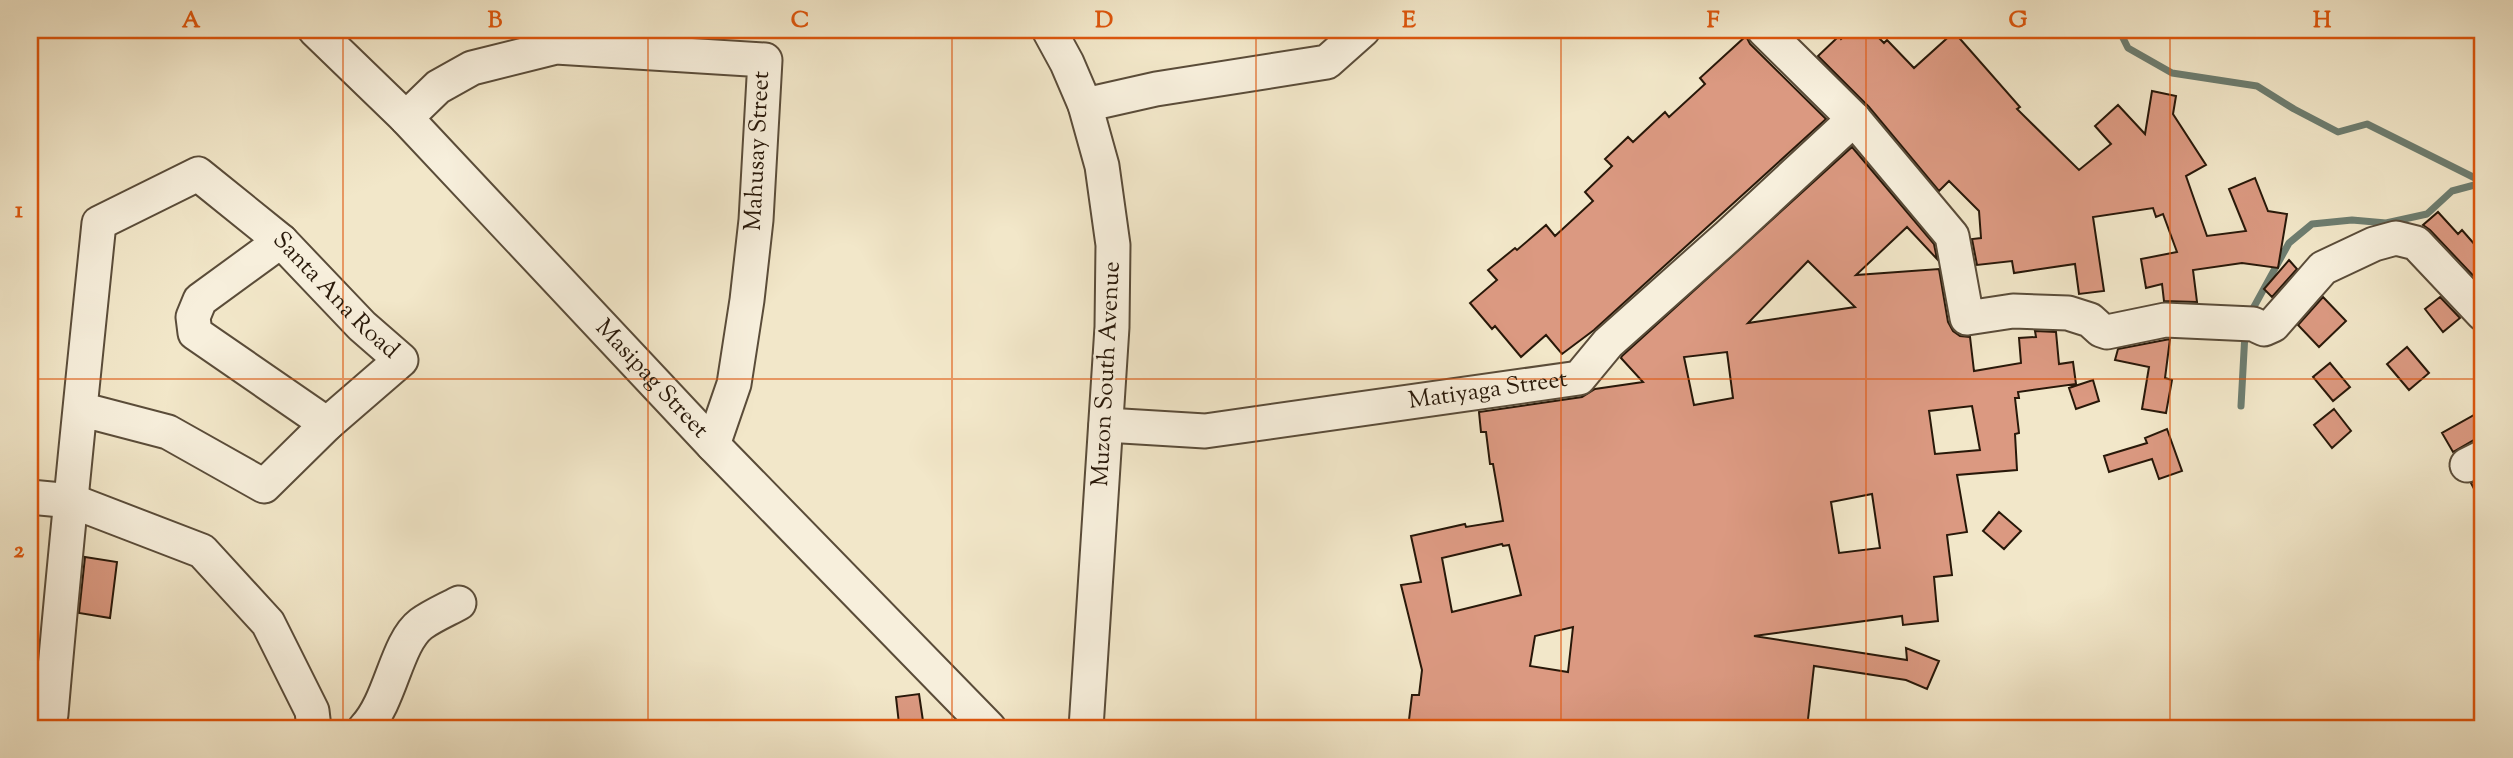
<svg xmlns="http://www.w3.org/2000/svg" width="2513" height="758" font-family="'Sorts Mill Goudy',serif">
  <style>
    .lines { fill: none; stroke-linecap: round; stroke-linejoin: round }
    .stream { stroke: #6d7d70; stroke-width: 7 }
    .building { fill: #db9981; stroke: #281809; stroke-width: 2; fill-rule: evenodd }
    .minor-casing { stroke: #5a4c39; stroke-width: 37 }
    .minor { stroke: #f7efdc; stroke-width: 33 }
    .grid { fill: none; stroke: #de560c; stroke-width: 2; stroke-opacity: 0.55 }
    .labels { text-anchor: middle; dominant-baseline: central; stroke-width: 5; stroke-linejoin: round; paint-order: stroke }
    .street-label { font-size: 24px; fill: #281809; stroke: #f7efdc }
    .neatline { fill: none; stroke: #de560c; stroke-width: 2.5 }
    .grid-label { font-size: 23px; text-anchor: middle; font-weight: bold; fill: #de560c }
  </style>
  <rect width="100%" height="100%" fill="#f2e7c9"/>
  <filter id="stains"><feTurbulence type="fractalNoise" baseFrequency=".00286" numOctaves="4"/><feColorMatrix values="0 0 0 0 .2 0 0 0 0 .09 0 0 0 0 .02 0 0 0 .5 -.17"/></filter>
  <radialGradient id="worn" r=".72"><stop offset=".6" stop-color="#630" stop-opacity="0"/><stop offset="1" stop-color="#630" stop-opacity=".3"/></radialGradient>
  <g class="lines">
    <path class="stream" d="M2119,30L2128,48L2172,73L2257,86L2294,109L2338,132L2367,124L2483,182
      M2250,314L2289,243L2312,224L2352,220L2386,223L2427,214L2452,191L2482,183
      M2241,406L2245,333"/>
  </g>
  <path class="building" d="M1851,30H1871L1884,43L1887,40L1914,68L1954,32L2020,107L2017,109L2079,170L2111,144L2095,126L2118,105L2145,134L2152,91L2176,96L2173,114L2206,165L2186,176L2207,236L2246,231L2229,189L2255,178L2268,211L2287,214L2278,268L2242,263L2193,270L2197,302L2164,301L2162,284L2146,288L2141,259L2177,252L2163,214L2156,217L2153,208L2093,217L2104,291L2079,294L2075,264L2014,273L2012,261L1977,265L1972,239L1981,238L1979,211L1949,181L1939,191L1869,107L1818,56L1839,36L1841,39Z
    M1746,36L1750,44L1826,119L1594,330L1562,354L1546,335L1521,357L1495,326L1492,329L1470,303L1497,280L1488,270L1515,248L1517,250L1546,225L1555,236L1593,201L1585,192L1612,166L1605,159L1628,137L1633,142L1665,112L1669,117L1705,84L1700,78Z
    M1852,147L1934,244L1937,259L1907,227L1856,275L1939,269L1948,322L1953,331L1960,336L1970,337L1974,371L2021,363L2019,338L2036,337L2035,331L2056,332L2059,364L2073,362L2076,384L2018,392L2019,398H2015L2019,433L2015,434L2017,470L1957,475L1967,532L1947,535L1952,575L1934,577L1938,621L1903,625L1902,616L1754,636L1907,660L1906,648L1939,661L1927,689L1906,680L1814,666L1807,728H1408L1412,695H1419L1422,670L1401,585L1421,582L1411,536L1465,524L1466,527L1503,521L1493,464H1490L1486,432H1481L1479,412L1582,397L1595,389L1643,382L1621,358L1622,356ZM1808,261L1855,307L1748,323ZM1727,352L1733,398L1694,405L1684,357ZM1972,406L1980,450L1935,454L1929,411ZM1872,494L1880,548L1839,553L1831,502ZM1502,544L1503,546L1509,545L1521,595L1452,612L1442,558ZM1573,627L1568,672L1530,666L1535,636Z
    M2438,212L2458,234L2462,230L2483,254V286L2430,230L2423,225Z
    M2289,260L2297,269L2272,297L2264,289Z
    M2323,297L2346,321L2319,347L2298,325Z
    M2440,297L2460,318L2443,332L2425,309Z
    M2170,339L2165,378L2172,380L2166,413L2142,409L2149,367L2115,360L2118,349Z
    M2407,347L2429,373L2409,390L2387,364Z
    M2330,363L2350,387L2333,401L2313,377Z
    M2093,380L2099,401L2076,409L2069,388Z
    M2334,409L2351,431L2332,448L2314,425Z
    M2483,410V438L2474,440L2453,452L2442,433Z
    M2167,429L2182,471L2159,479L2152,459L2109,472L2104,456L2147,443L2145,438Z
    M2483,478V506L2471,483Z
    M1999,512L2021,531L2004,549L1983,531Z
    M85,557L117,562L110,618L79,613Z
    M919,694L923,721L899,724L896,697Z"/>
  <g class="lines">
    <defs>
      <g id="minor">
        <path id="s1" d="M315,30L406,118L713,445L989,728"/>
        <path d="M1049,30L1067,63L1085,105L1102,166L1113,245L1112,327L1086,728"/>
        <path d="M1764,30L1854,119L1952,236L1967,318L2013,311L2068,313L2090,320L2101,330L2107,332L2165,320L2253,324L2264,329L2273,325L2323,268L2374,244L2396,238L2416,243L2483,314"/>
        <path d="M1085,105L1156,89L1327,62L1363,30"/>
        <path d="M406,118L438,87L472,68L556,47L765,60L756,220L747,300L734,384L713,445"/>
        <path d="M281,241L200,300L193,317L195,333L327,424"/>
        <path id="s2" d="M1106,425L1205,431L1579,378L1608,343L1728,236L1854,119"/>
        <path d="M2467,465L2483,457"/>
        <path d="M30,497L72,501L202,551L268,623L312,711L314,728"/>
        <path id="s3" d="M48,728L51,714C65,550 82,387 99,223L198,174L281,241L362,326L401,360L327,424L264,486L168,432L80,409"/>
        <path d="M365,728C391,701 396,643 421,624C432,616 446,610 459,603"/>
      </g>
    </defs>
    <use href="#minor" class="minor-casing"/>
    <use href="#minor" class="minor"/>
  </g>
  <path class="grid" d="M343,30V728M648,30V728M952,30V728M1256,30V728M1561,30V728M1866,30V728M2170,30V728M30,379H2483"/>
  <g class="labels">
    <g class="street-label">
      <text transform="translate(758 151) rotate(-87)">Mahusay Street</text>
      <text stroke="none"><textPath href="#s3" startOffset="802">Santa Ana Road</textPath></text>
      <text transform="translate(1107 374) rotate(-87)">Muzon South Avenue</text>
      <text stroke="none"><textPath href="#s1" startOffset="485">Masipag Street</textPath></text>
      <text stroke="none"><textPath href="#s2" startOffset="385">Matiyaga Street</textPath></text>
    </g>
  </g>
  <rect width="2513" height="758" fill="none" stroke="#f2e7c9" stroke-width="77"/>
  <rect x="38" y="38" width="2436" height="682" class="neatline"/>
  <g class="grid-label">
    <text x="191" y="27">A</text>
    <text x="495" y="27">B</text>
    <text x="800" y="27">C</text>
    <text x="1104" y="27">D</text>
    <text x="1409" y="27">E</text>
    <text x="1713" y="27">F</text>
    <text x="2018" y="27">G</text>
    <text x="2322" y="27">H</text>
    <text x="19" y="217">1</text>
    <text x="19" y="557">2</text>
  </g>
  <rect width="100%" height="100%" filter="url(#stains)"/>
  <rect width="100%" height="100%" fill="url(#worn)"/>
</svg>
